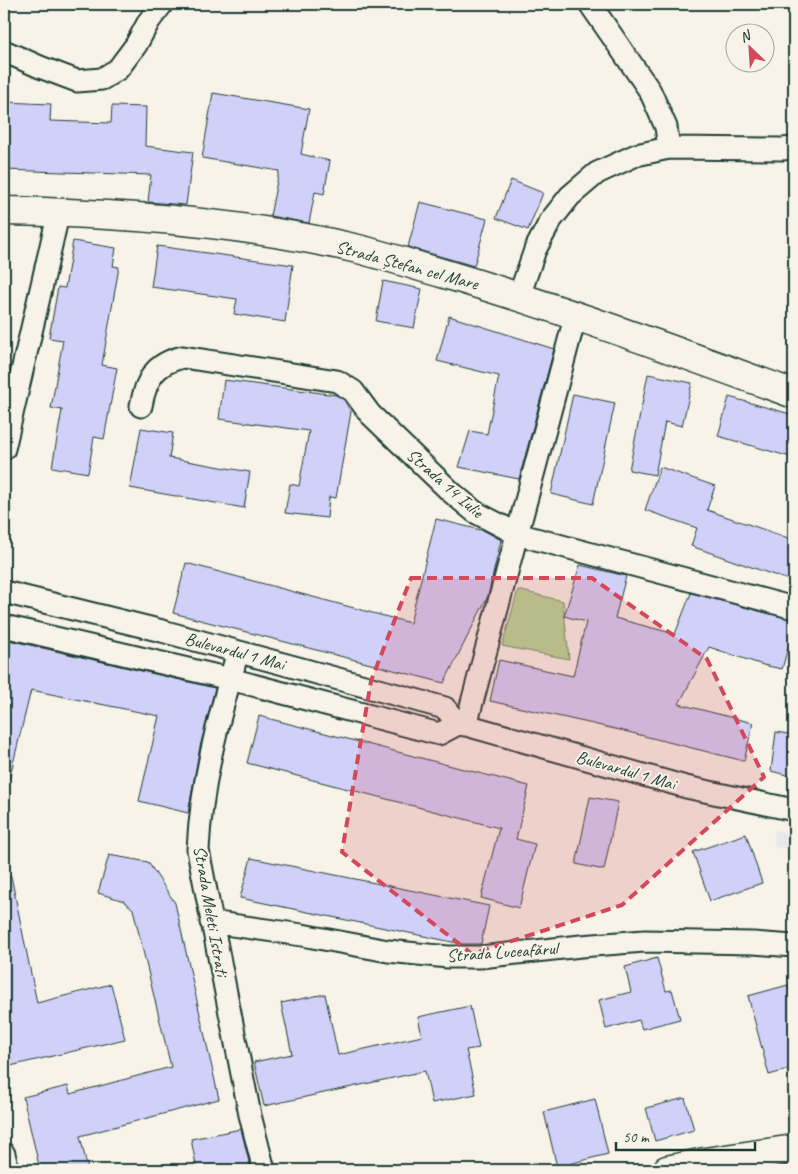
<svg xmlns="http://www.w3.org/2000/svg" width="798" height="1174" font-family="Caveat,sans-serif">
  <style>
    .built { fill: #ebe8ed }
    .green { fill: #b1d995; stroke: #688b64 }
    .building { fill: #d0d0f8; stroke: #1f3d34 }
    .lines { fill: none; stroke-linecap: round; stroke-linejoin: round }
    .street-casing { stroke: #1f3d34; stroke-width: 25 }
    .secondary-casing { stroke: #1f3d34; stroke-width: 31 }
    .highway-casing { stroke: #1f3d34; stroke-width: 31 }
    .street { stroke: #f7f3e8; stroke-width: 21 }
    .secondary { stroke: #f7f3e8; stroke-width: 28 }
    .highway { stroke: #f7f3e8; stroke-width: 28 }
    .marked { fill: #d1495b; fill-opacity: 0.2; stroke: #d1495b; stroke-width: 4; stroke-dasharray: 10 6; stroke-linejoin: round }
    .labels { text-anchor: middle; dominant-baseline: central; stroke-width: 4; stroke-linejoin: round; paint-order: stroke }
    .street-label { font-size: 18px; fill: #1f3d34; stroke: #f7f3e8 }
  </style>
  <rect width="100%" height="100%" fill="#f7f3e8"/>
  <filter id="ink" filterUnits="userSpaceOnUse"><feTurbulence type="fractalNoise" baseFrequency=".02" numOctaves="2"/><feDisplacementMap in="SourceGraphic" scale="10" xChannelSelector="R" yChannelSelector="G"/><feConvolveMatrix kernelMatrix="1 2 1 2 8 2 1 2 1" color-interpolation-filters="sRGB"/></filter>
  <g filter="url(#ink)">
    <path class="built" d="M775,830L794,833V850L774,847Z"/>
    <path class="green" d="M518,590L563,601L569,659L502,646Z"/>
    <path class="building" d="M213,93L309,109L301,154L330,161L324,194L315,192L309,223L270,216L279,171L202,158Z
      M4,102L51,104L50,121L111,123L112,106L146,107L145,146L193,152L186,205L148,202L151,175L4,170Z
      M511,180L543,193L528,230L496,218Z
      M420,202L487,219L474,266L408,247Z
      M73,241L116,248L113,266L119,267L102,365L117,368L104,439L94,437L88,473L52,467L62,410L51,408L63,340L49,338L58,287L65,288Z
      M157,246L293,265L285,322L234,314L237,299L151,287Z
      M383,281L422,289L414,328L376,321Z
      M449,316L554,349L519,479L459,467L470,431L487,434L499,376L437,361Z
      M648,374L692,383L682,426L665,422L655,475L629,470Z
      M224,380L336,395L344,400L351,412L336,498L329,497L327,518L285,513L290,484L299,486L309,431L219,419Z
      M573,394L615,403L593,504L551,494Z
      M729,397L794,415V458L718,436Z
      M141,428L173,433L169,458L250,472L244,508L130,488Z
      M660,467L715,486L707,510L794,540V582L691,546L697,528L645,510Z
      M436,519L485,531L501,540L488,596L444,683L173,613L186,563L410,623Z
      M580,565L626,576L615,618L675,634L691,593L794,620V626L782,669L763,665L709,647L679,704L753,723L744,761L624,731L490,701L499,660L573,676L586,622L564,616Z
      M4,639L215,688L200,747L188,813L139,801L159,716L31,690L9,780L4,779Z
      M259,716L529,786L516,839L535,844L519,908L481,898L499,828L247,763Z
      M776,732L794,735V777L771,771Z
      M590,797L618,802L604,870L576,864Z
      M746,834L762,883L710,901L693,852Z
      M109,855L148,862L175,903L219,1099L80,1136L88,1170H40L23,1097L68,1086L70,1094L171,1067L133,909L124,901L98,893Z
      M251,858L489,906L481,944H462L240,898Z
      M11,876L37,1003L111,984L125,1039L6,1067L4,1057V877Z
      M657,958L666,991L672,990L680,1019L642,1029L639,1020L606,1029L599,1000L631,992L625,967Z
      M788,985L794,1009V1068L769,1075L748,996Z
      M325,994L338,1055L422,1036L418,1017L470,1006L479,1048L466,1050L476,1094L432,1103L425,1071L264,1106L254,1062L292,1054L281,1003Z
      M685,1098L694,1130L655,1141L646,1108Z
      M595,1099L608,1154L557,1167L544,1112Z
      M241,1129L251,1170H197L191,1139Z"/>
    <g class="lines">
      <defs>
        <path id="street" d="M590,4L650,91L666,127L669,148
          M4,51L40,67L77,81L102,79L118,69L136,45L149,21L162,4
          M519,296L535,250L551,220L570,196L597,173L636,155L669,148L782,149L794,148
          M141,406C146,379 155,363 183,357L337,381L353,391L370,414L451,492L475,512L517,534L794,608
          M4,449L59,211
          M4,592L162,631L445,708L458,724
          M4,626L230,679L439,734L458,724L466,725L686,787L794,810
          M238,652C219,716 201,783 198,850L250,1115L264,1170
          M466,725L576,314
          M211,922L302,935L388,951L448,957H480L581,946L644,941L753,943L794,946
          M4,1154L8,1170"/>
        <path id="secondary" d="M4,211C122,213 242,222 358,249C387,256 416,266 445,274C563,309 678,352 794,394"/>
        <path id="highway" d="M667,1170L705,1162L794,1149"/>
      </defs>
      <use href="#street" class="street-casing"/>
      <use href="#secondary" class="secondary-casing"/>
      <use href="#highway" class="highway-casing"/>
      <use href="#street" class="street"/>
      <use href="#secondary" class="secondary"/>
      <use href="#highway" class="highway"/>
    </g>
  </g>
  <path class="marked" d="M411,578H592L707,659L764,777L622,905L472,954L342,852L371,681Z"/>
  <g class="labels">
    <g class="street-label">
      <text transform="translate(407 265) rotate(15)">Strada Ștefan cel Mare</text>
      <text transform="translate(445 483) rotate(41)">Strada 14 Iulie</text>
      <text transform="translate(235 651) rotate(15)">Bulevardul 1 Mai</text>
      <text transform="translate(626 770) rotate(16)">Bulevardul 1 Mai</text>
      <text transform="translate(211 911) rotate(80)">Strada Meleti Istrati</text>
      <text transform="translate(502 952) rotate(-4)">Strada Luceafărul</text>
    </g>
  </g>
  <rect width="798" height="1174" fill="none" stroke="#f7f3e8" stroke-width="20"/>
  <rect x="10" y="10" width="778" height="1154" fill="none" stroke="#1f3d34" stroke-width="2" filter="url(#ink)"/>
  <g transform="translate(750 48) rotate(335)"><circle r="24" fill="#f7f3e8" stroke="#a1aaa0"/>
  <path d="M0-4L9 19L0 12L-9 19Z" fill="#d1495b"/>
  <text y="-8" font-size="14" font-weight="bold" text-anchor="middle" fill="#1f3d34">N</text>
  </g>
  <path d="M616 1142v8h139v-8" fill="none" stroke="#1f3d34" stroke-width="2.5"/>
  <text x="623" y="1142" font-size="15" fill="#1f3d34" stroke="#f7f3e8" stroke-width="4" paint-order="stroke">50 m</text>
</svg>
